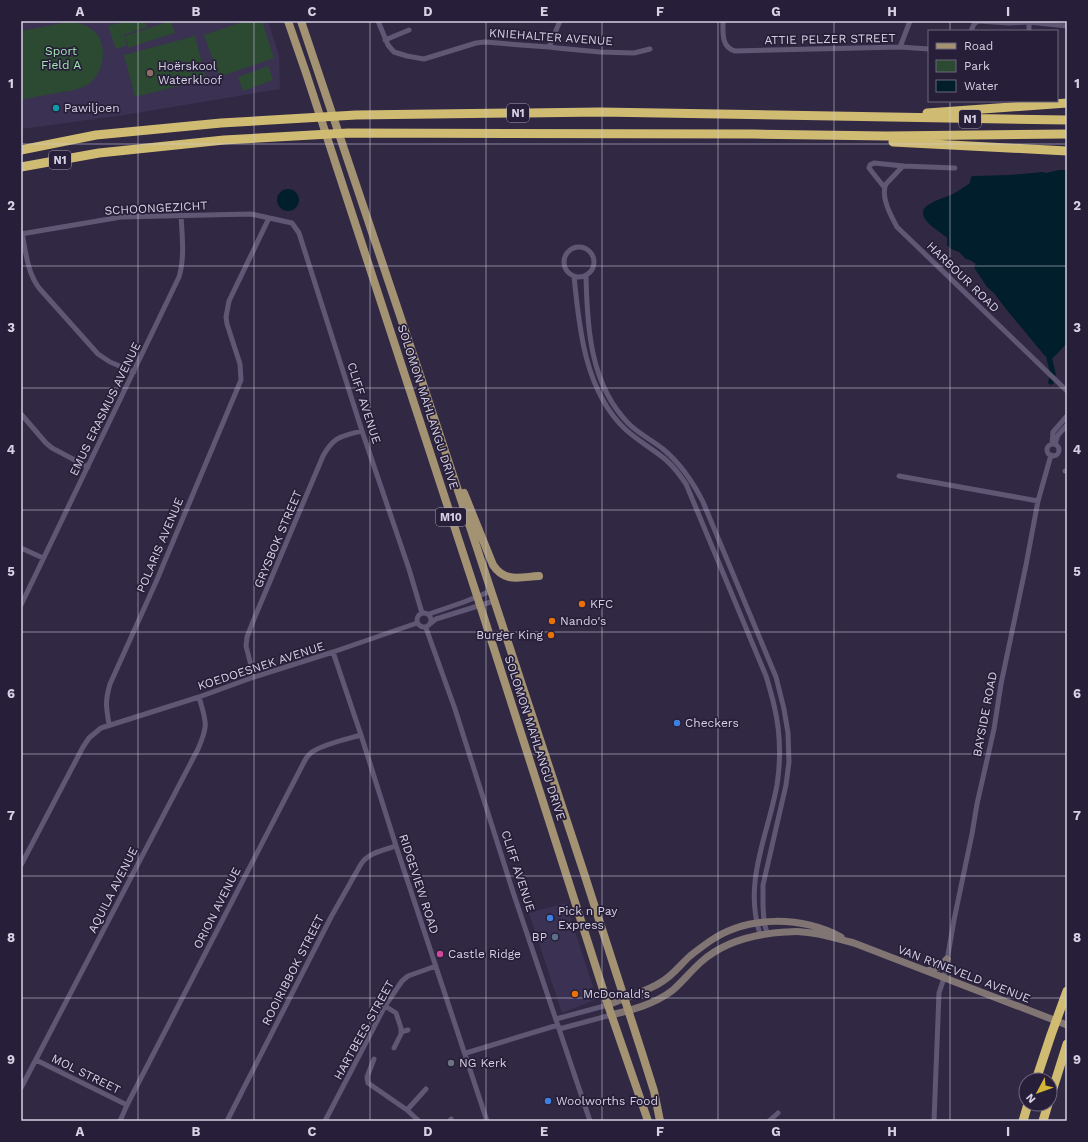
<svg xmlns="http://www.w3.org/2000/svg" width="1088" height="1142" font-family="'Work Sans',sans-serif">
  <style>
    .built { fill: #3b3152 }
    .green { fill: #2c4a32 }
    .water { fill: #001e2c }
    .lines { fill: none; stroke-linecap: round; stroke-linejoin: round }
    .canal { stroke: #001e2c; stroke-width: 5.5 }
    .minor { stroke: #5f5774; stroke-width: 5 }
    .secondary { stroke: #817573; stroke-width: 7 }
    .primary { stroke: #a39373; stroke-width: 8 }
    .motorway { stroke: #d0bb72; stroke-width: 9 }
    .grid { fill: none; stroke: #d6d1e3; stroke-width: 1; stroke-opacity: 0.55 }
    .education-dot { fill: #8d6e63; stroke: #271f39; stroke-width: 1.5 }
    .culture-dot { fill: #0f9aa8; stroke: #271f39; stroke-width: 1.5 }
    .food-dot { fill: #e8710a; stroke: #271f39; stroke-width: 1.5 }
    .shop-dot { fill: #3f7fe0; stroke: #271f39; stroke-width: 1.5 }
    .service-dot { fill: #5c6f8a; stroke: #271f39; stroke-width: 1.5 }
    .hotel-dot { fill: #d1479c; stroke: #271f39; stroke-width: 1.5 }
    .worship-dot { fill: #6b7280; stroke: #271f39; stroke-width: 1.5 }
    .labels { text-anchor: middle; dominant-baseline: central; stroke-width: 3.5; stroke-linejoin: round; paint-order: stroke }
    .shield { fill: #271f39; stroke: #a29cb0; stroke-width: 1 }
    .shield-label { font-size: 11px; font-weight: bold; fill: #d6d1e3 }
    .street-label { font-size: 12px; fill: #d6d1e3; stroke: #271f39 }
    .park-label { font-size: 12px; fill: #a1e7af; stroke: #271f39 }
    .poi-label { font-size: 12px; fill: #d6d1e3; stroke: #271f39; text-anchor: start }
    .neatline { fill: none; stroke: #d6d1e3; stroke-width: 1.5 }
    .grid-label { font-size: 13px; text-anchor: middle; font-weight: bold; fill: #d6d1e3 }
  </style>
  <rect width="100%" height="100%" fill="#312944"/>
  <path class="built" d="M21,21H268L279,56L280,89L124,115L21,129Z
    M566,903L597,999L562,1013L529,913Z"/>
  <path class="green" d="M127,21H145L147,27L124,35L127,45L116,49L108,26Z
    M170,21H171L175,33L152,40L151,37L152,40L129,48L125,36Z
    M245,21H262L274,58L219,77L204,35Z
    M68,22C78,23 86,24 94,31C109,45 104,75 87,85C78,90 68,91 57,93C45,95 33,97 21,100V31Z
    M195,36L206,79L135,97L124,55Z
    M268,66L273,80L243,91L238,77Z"/>
  <path class="water" d="M1059,170H1067V343L1053,358L1045,356L1006,309L994,293L987,287L975,269L974,266L976,264L970,260L966,259L959,252L951,249L947,245V238C940,231 928,226 924,217C917,204 945,198 953,194C958,191 963,188 969,184L970,182L971,177L973,176L1010,175L1042,172L1046,173Z
    M277 200a11 11 0 1 1 22 0a11 11 0 1 1-22 0Z"/>
  <g class="lines">
    <path class="canal" d="M1049,357L1053,374L1051,382"/>
    <path class="minor" d="M378,21L388,45L394,52L407,56L424,59L476,43L485,42L521,45L549,47L557,48L600,52L634,53L650,49
      M723,21C723,32 721,47 735,51L900,47L929,49
      M971,31L974,24L978,21L1009,23L1029,22L1067,26
      M1029,31V22
      M385,40L409,30
      M549,47L560,21
      M900,47L910,21
      M903,166L886,184C880,196 891,216 897,227L1067,391
      M884,187L869,168L870,165L874,163L903,166L955,168
      M22,233C26,252 27,272 39,288L98,354L110,362L134,372
      M21,234L121,217L251,214L292,223L299,233L362,431L409,569L422,613
      M564 262a15 15 0 1 1 30 0a15 15 0 1 1-30 0Z
      M586,275C587,327 590,385 629,424C639,434 652,440 663,449C681,464 693,482 703,502L776,677L784,709L788,733L789,762L786,785L763,885V906L764,922L767,933
      M574,276C579,328 585,391 625,429C638,441 653,449 666,460C674,467 680,475 686,484L766,676C769,686 772,696 774,705C780,730 781,759 777,785C768,835 743,882 760,934
      M21,414L46,443L52,448L88,467
      M1052,444L1053,432L1067,416
      M1055,444L1058,435L1067,425
      M1047 450a6 6 0 1 1 12 0a6 6 0 1 1-12 0Z
      M1065,471H1067
      M899,476L1038,501
      M21,548L43,558
      M21,605L179,277C185,257 182,236 181,215
      M417 620a7 7 0 1 1 14 0a7 7 0 1 1-14 0Z
      M429,614L464,602L491,591
      M431,623L436,619L494,601
      M426,628L455,709L513,892L590,1121
      M333,652L361,735L396,846L487,1121
      M254,677L246,646L247,637L254,619L323,456C334,436 342,436 362,431
      M109,724C106,707 105,701 110,684L156,582L241,380L240,364L227,324L226,317L229,301L269,218
      M21,865L83,747L89,738L101,728L199,697L254,677L333,652L417,623
      M385,1006L396,1013L401,1028V1034L394,1048
      M556,1019L608,1005
      M559,1029L611,1015
      M401,1032L408,1030
      M466,1053L558,1025
      M374,1059L367,1077L368,1083L407,1110L419,1121
      M36,1060L127,1105
      M21,1088L198,749C209,724 206,722 199,697
      M407,1110L426,1089
      M120,1121L127,1105L304,762C306,758 308,755 312,752C323,744 347,739 361,735
      M227,1121L331,917L361,864C368,853 384,850 396,846
      M325,1121L385,1006L402,981L408,976L436,966
      M450,1121L451,1119
      M769,1121L778,1113
      M934,1121L939,993L944,978L954,920L972,834L977,804L994,729L1001,684L1026,565L1038,501L1051,455"/>
    <path class="secondary" d="M927,971L940,966L947,959
      M608,1005C626,997 647,992 663,981C674,974 681,964 690,956C696,951 703,946 710,941C748,915 801,916 841,937
      M611,1015C632,1010 655,1004 673,990C683,981 691,971 701,962C724,941 754,934 785,932C791,932 797,931 803,932C821,933 837,939 854,943L1067,1025"/>
    <path class="primary" d="M288,21L306,73L480,605L608,1005L648,1121
      M301,21L421,378L583,870L642,1053L654,1091L660,1121
      M464,493L493,565C505,583 520,577 539,576"/>
    <path class="motorway" d="M927,113L1067,103
      M893,142L1067,151
      M21,150L96,135L221,123L356,115L600,112L1067,120
      M21,167L99,153L224,140L348,133L753,134L887,136L1067,134
      M1036,1080L1051,1035L1067,991
      M1050,1098L1067,1044
      M1023,1121L1028,1104
      M1043,1121L1048,1104"/>
  </g>
  <path class="grid" d="M138,21V1121M254,21V1121M370,21V1121M486,21V1121M602,21V1121M718,21V1121M834,21V1121M950,21V31M950,101V1121M21,144H1067M21,266H1067M21,388H1067M21,510H1067M21,632H1067M21,754H1067M21,876H1067M21,998H1067"/>
  <circle class="education-dot" cx="150" cy="73" r="4"/>
  <circle class="culture-dot" cx="56" cy="108" r="4"/>
  <g class="food-dot">
    <circle cx="582" cy="604" r="4"/>
    <circle cx="552" cy="621" r="4"/>
    <circle cx="551" cy="635" r="4"/>
    <circle cx="575" cy="994" r="4"/>
  </g>
  <g class="shop-dot">
    <circle cx="677" cy="723" r="4"/>
    <circle cx="550" cy="918" r="4"/>
    <circle cx="548" cy="1101" r="4"/>
  </g>
  <circle class="service-dot" cx="555" cy="937" r="4"/>
  <circle class="hotel-dot" cx="440" cy="954" r="4"/>
  <circle class="worship-dot" cx="451" cy="1063" r="4"/>
  <g class="labels">
    <g class="shield">
      <rect x="507" y="104" width="22" height="18" rx="3"/>
      <rect x="959" y="110" width="22" height="18" rx="3"/>
      <rect x="49" y="151" width="22" height="18" rx="3"/>
      <rect x="436" y="508" width="30" height="18" rx="3"/>
    </g>
    <g class="shield-label">
      <text x="518" y="113">N1</text>
      <text x="970" y="119">N1</text>
      <text x="60" y="160">N1</text>
      <text x="451" y="517">M10</text>
    </g>
    <g class="street-label">
      <text transform="translate(551 37) rotate(4)">KNIEHALTER AVENUE</text>
      <text transform="translate(830 39) rotate(-1)">ATTIE PELZER STREET</text>
      <text transform="translate(156 208) rotate(-3)">SCHOONGEZICHT</text>
      <text transform="translate(963 277) rotate(44)">HARBOUR ROAD</text>
      <text transform="translate(364 403) rotate(72)">CLIFF AVENUE</text>
      <text transform="translate(428 407) rotate(72)">SOLOMON MAHLANGU DRIVE</text>
      <text transform="translate(105 409) rotate(-64)">EMUS ERASMUS AVENUE</text>
      <text transform="translate(278 539) rotate(-67)">GRYSBOK STREET</text>
      <text transform="translate(160 545) rotate(-67)">POLARIS AVENUE</text>
      <text transform="translate(261 666) rotate(-18)">KOEDOESNEK AVENUE</text>
      <text transform="translate(985 714) rotate(-79)">BAYSIDE ROAD</text>
      <text transform="translate(535 738) rotate(72)">SOLOMON MAHLANGU DRIVE</text>
      <text transform="translate(518 871) rotate(72)">CLIFF AVENUE</text>
      <text transform="translate(419 884) rotate(72)">RIDGEVIEW ROAD</text>
      <text transform="translate(113 890) rotate(-63)">AQUILA AVENUE</text>
      <text transform="translate(217 908) rotate(-63)">ORION AVENUE</text>
      <text transform="translate(293 970) rotate(-63)">ROOIRIBBOK STREET</text>
      <text transform="translate(964 974) rotate(21)">VAN RYNEVELD AVENUE</text>
      <text transform="translate(364 1030) rotate(-61)">HARTBEES STREET</text>
      <text transform="translate(86 1074) rotate(26)">MOL STREET</text>
    </g>
    <g class="park-label">
      <text x="61" y="51">Sport<tspan x="61" dy="14">Field A</tspan></text>
    </g>
    <g class="poi-label">
      <text x="158" y="66">Hoërskool<tspan x="158" dy="14">Waterkloof</tspan></text>
      <text x="64" y="108">Pawiljoen</text>
      <text x="590" y="604">KFC</text>
      <text x="560" y="621">Nando's</text>
      <text x="543" y="635" text-anchor="end">Burger King</text>
      <text x="685" y="723">Checkers</text>
      <text x="558" y="911">Pick n Pay<tspan x="558" dy="14">Express</tspan></text>
      <text x="547" y="937" text-anchor="end">BP</text>
      <text x="448" y="954">Castle Ridge</text>
      <text x="583" y="994">McDonald's</text>
      <text x="459" y="1063">NG Kerk</text>
      <text x="556" y="1101">Woolworths Food</text>
    </g>
  </g>
  <rect width="1088" height="1142" fill="none" stroke="#271f39" stroke-width="44"/>
  <rect x="928" y="30" width="130" height="72" fill="#271f39" stroke="#6d667d"/>
  <rect x="936" y="43" width="20" height="6" fill="#a39373" stroke="#6d667d"/>
  <text x="964" y="50" font-size="12" fill="#d6d1e3">Road</text>
  <rect x="936" y="60" width="20" height="12" fill="#2c4a32" stroke="#6d667d"/>
  <text x="964" y="70" font-size="12" fill="#d6d1e3">Park</text>
  <rect x="936" y="80" width="20" height="12" fill="#001e2c" stroke="#6d667d"/>
  <text x="964" y="90" font-size="12" fill="#d6d1e3">Water</text>
  <g transform="translate(1038 1092) rotate(229)"><circle r="19" fill="#271f39" stroke="#6d667d"/>
  <path d="M0-3L7 15L0 10L-7 15Z" fill="#d4b635"/>
  <text y="-6" font-size="11" font-weight="bold" text-anchor="middle" fill="#d6d1e3">N</text>
  </g>
  <rect x="22" y="22" width="1044" height="1098" class="neatline"/>
  <g class="grid-label">
    <text x="80" y="16">A</text>
    <text x="196" y="16">B</text>
    <text x="312" y="16">C</text>
    <text x="428" y="16">D</text>
    <text x="544" y="16">E</text>
    <text x="660" y="16">F</text>
    <text x="776" y="16">G</text>
    <text x="892" y="16">H</text>
    <text x="1008" y="16">I</text>
    <text x="11" y="88">1</text>
    <text x="1077" y="88">1</text>
    <text x="11" y="210">2</text>
    <text x="1077" y="210">2</text>
    <text x="11" y="332">3</text>
    <text x="1077" y="332">3</text>
    <text x="11" y="454">4</text>
    <text x="1077" y="454">4</text>
    <text x="11" y="576">5</text>
    <text x="1077" y="576">5</text>
    <text x="11" y="698">6</text>
    <text x="1077" y="698">6</text>
    <text x="11" y="820">7</text>
    <text x="1077" y="820">7</text>
    <text x="11" y="942">8</text>
    <text x="1077" y="942">8</text>
    <text x="11" y="1064">9</text>
    <text x="1077" y="1064">9</text>
    <text x="80" y="1136">A</text>
    <text x="196" y="1136">B</text>
    <text x="312" y="1136">C</text>
    <text x="428" y="1136">D</text>
    <text x="544" y="1136">E</text>
    <text x="660" y="1136">F</text>
    <text x="776" y="1136">G</text>
    <text x="892" y="1136">H</text>
    <text x="1008" y="1136">I</text>
  </g>
</svg>
